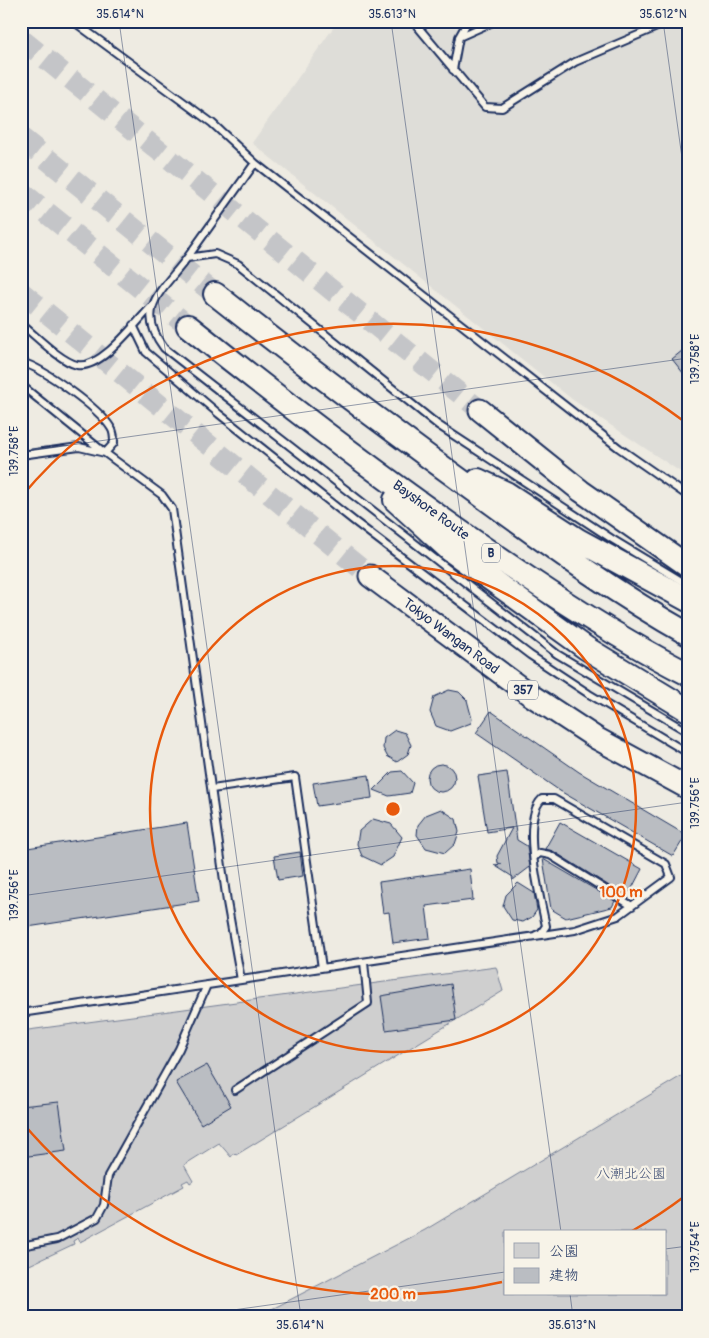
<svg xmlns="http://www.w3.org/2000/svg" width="709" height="1338" font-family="Pangolin,'Klee One',sans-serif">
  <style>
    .built { fill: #deddd8 }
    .park { fill: #cfcfcf; stroke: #757f96; fill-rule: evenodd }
    .building { fill: #babdc2; stroke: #1b2f5e }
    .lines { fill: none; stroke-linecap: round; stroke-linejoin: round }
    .trunk-tunnel { stroke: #c4c5c8; stroke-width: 21; stroke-dasharray: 21 11; stroke-linecap: butt }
    .motorway-tunnel { stroke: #c4c5c8; stroke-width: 22; stroke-dasharray: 22 11; stroke-linecap: butt }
    .service-casing { stroke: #1b2f5e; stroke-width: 10 }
    .trunk-casing { stroke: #1b2f5e; stroke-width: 25 }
    .motorway-casing { stroke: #1b2f5e; stroke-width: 26 }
    .service { stroke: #f7f3e8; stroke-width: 6 }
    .trunk { stroke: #f7f3e8; stroke-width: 21 }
    .motorway { stroke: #f7f3e8; stroke-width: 22 }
    .ticks { fill: none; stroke: #1b2f5e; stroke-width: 1; stroke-opacity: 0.45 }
    .ring { fill: none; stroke: #e8590c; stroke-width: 2.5 }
    .labels { text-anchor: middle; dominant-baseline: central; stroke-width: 4.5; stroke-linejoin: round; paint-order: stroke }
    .shield { fill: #f7f3e8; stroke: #5d6a87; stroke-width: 1 }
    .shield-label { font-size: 12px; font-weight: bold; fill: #1b2f5e }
    .street-label { font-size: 14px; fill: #1b2f5e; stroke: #f7f3e8 }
    .park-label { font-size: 14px; fill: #3f4f75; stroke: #f7f3e8 }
    .centre { fill: #e8590c; stroke: #f7f3e8; stroke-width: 2.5 }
    .ring-label { font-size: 15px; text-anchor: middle; font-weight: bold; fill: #e8590c; stroke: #f7f3e8; stroke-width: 4.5; stroke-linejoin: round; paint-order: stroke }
    .neatline { fill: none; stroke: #1b2f5e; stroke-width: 2 }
    .ticks-label { font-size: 12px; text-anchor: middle; fill: #1b2f5e }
  </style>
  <rect width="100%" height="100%" fill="#eeebe2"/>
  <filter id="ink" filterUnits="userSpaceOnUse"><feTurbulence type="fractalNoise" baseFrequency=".02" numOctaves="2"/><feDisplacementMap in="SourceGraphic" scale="10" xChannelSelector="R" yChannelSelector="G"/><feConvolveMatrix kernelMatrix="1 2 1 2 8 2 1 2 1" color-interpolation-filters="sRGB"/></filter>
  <g filter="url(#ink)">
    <path class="built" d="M338,21H688V477L573,400L252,143Z"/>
    <path class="park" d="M496,967L503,991L236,1155L234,1153L231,1157L219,1143L184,1165L193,1181L190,1183L188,1180L182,1183L184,1186L80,1242L78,1238L73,1241L74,1244L21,1269V1031Z
      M688,1072V1317H253L276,1307L425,1230ZM505,1232H665V1294H505Z"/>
    <path class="building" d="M688,346V379L672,359Z
      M449,690L459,692L467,700L472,719L471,723L450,731L436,726L430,712L434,697Z
      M491,711L579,772L686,835L673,856L560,791L476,733Z
      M395,730L405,733L411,745L408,754L397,762L387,756L383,748L384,738Z
      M427 778a14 14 0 1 1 28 0a14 14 0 1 1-28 0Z
      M402,771L413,783L410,793L389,796L374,790L392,772Z
      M507,772L517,840L527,846L530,867L513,880V877L494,865L502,864L498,863L497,856L512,828L487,832L478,776Z
      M369,775L372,798L317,806L313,783Z
      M441,809L456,819L459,832L455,844L445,853L426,848L417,835L418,825L426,815Z
      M373,819L391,824L402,837L393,857L381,865L362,856L357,844L359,831Z
      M560,822L642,869L630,892L622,887L619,892L553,851L545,849Z
      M187,823L199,901L21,928V849Z
      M300,852L303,876L278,880L274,856Z
      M543,859L615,901L612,907L566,918L551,909Z
      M470,869L473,900L426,906L430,938L393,943L389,912L383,913L379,882Z
      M518,883L534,893L537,910L532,917L523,922L512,920L503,906L506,895Z
      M451,984L456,1020L386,1030L381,996Z
      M207,1065L231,1106L201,1124L176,1082Z
      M59,1102L66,1151L21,1157V1106Z"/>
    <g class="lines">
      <path class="trunk-tunnel" d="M21,39L480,410
        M21,292L370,576"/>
      <path class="motorway-tunnel" d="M21,138L215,294
        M21,192L188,326"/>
      <defs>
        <path id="service" d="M73,21L212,123L255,163
          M413,21L485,107L502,108L575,62L671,21
          M459,37L495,21
          M453,70L459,37L468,21
          M187,258L255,163L619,448L688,496
          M21,324C35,335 60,361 77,365C101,370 135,323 151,307
          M133,325L146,352L219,414L354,521L530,655L589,694L688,753
          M21,362C43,368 99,408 111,428C114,432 114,437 114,443L105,453L21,385
          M21,455L79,447L105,453L162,495L172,509L227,902L241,980L21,1013
          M688,585L612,539L438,425L238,264L215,254L187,258C163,290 134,308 164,348L557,654L688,732
          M212,789L295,777L322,968
          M534,857L540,853L550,855L632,906
          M241,980L575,930L618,916L671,877L666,864L554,799H542C520,820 540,897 546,926L541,933L536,935
          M235,1090L368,1003L364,962
          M21,1246L57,1239L97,1218L104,1205L108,1176L179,1049L207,985"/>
        <path id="trunk" d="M480,410L581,491L688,566
          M370,576L529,694L596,738L688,788"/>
        <path id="motorway" d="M215,294C306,366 399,436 493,504C556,550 620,596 688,634
          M188,326C273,394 359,460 448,523C525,577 604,631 688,674
          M478,480L506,493L578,540L688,600
          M395,500L450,550L586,648L688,710"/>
      </defs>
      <use href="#service" class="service-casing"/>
      <use href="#trunk" class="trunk-casing"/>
      <use href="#motorway" class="motorway-casing"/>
      <use href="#service" class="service"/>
      <use href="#trunk" class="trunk"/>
      <use href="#motorway" class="motorway"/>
    </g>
  </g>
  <path class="ticks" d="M119,21L301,1317M391,21L561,1232M663,21L688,201M21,452L688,358M21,896L688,802M665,1249L688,1246M21,1261L29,1317M570,1294L573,1317M183,1317L505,1272"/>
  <g class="ring">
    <circle cx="393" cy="809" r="243"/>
    <path d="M685 1196A485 485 0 0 1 632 1231M502 1282A485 485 0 0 1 21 1121M21 497A485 485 0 0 1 685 422"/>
  </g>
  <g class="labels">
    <g class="shield">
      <rect x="482" y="543.5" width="18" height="19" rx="4"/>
      <rect x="508" y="680.5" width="30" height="19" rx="4"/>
    </g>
    <g class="shield-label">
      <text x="491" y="553">B</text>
      <text x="523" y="690">357</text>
    </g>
    <g class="street-label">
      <text transform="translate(431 510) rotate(36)">Bayshore Route</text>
      <text transform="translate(451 636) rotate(37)">Tokyo Wangan Road</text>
    </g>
    <g class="park-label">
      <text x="631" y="1173">八潮北公園</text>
    </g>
  </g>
  <circle cx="393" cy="809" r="8" class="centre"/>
  <g class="ring-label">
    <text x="621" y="897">100 m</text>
    <text x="393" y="1299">200 m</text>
  </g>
  <rect width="709" height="1338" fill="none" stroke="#f7f3e8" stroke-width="55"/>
  <rect x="504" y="1230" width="162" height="65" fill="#f7f3e8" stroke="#9fa5b1"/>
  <rect x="514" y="1243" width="25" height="15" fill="#cfcfcf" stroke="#9fa5b1"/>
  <text x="549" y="1256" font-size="15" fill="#1b2f5e">公園</text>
  <rect x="514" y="1268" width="25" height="15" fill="#babdc2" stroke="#9fa5b1"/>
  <text x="549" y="1280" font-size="15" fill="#1b2f5e">建物</text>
  <rect x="28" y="28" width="654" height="1282" class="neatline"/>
  <g class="ticks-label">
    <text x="120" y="18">35.614°N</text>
    <text x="392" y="18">35.613°N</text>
    <text x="663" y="18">35.612°N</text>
    <text transform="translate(695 359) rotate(-90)" y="4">139.758°E</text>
    <text transform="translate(14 451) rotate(-90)" y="4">139.758°E</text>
    <text transform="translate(695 803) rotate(-90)" y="4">139.756°E</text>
    <text transform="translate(14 895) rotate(-90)" y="4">139.756°E</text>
    <text transform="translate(695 1247) rotate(-90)" y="4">139.754°E</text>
    <text x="300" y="1329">35.614°N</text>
    <text x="572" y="1329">35.613°N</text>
  </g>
</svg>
